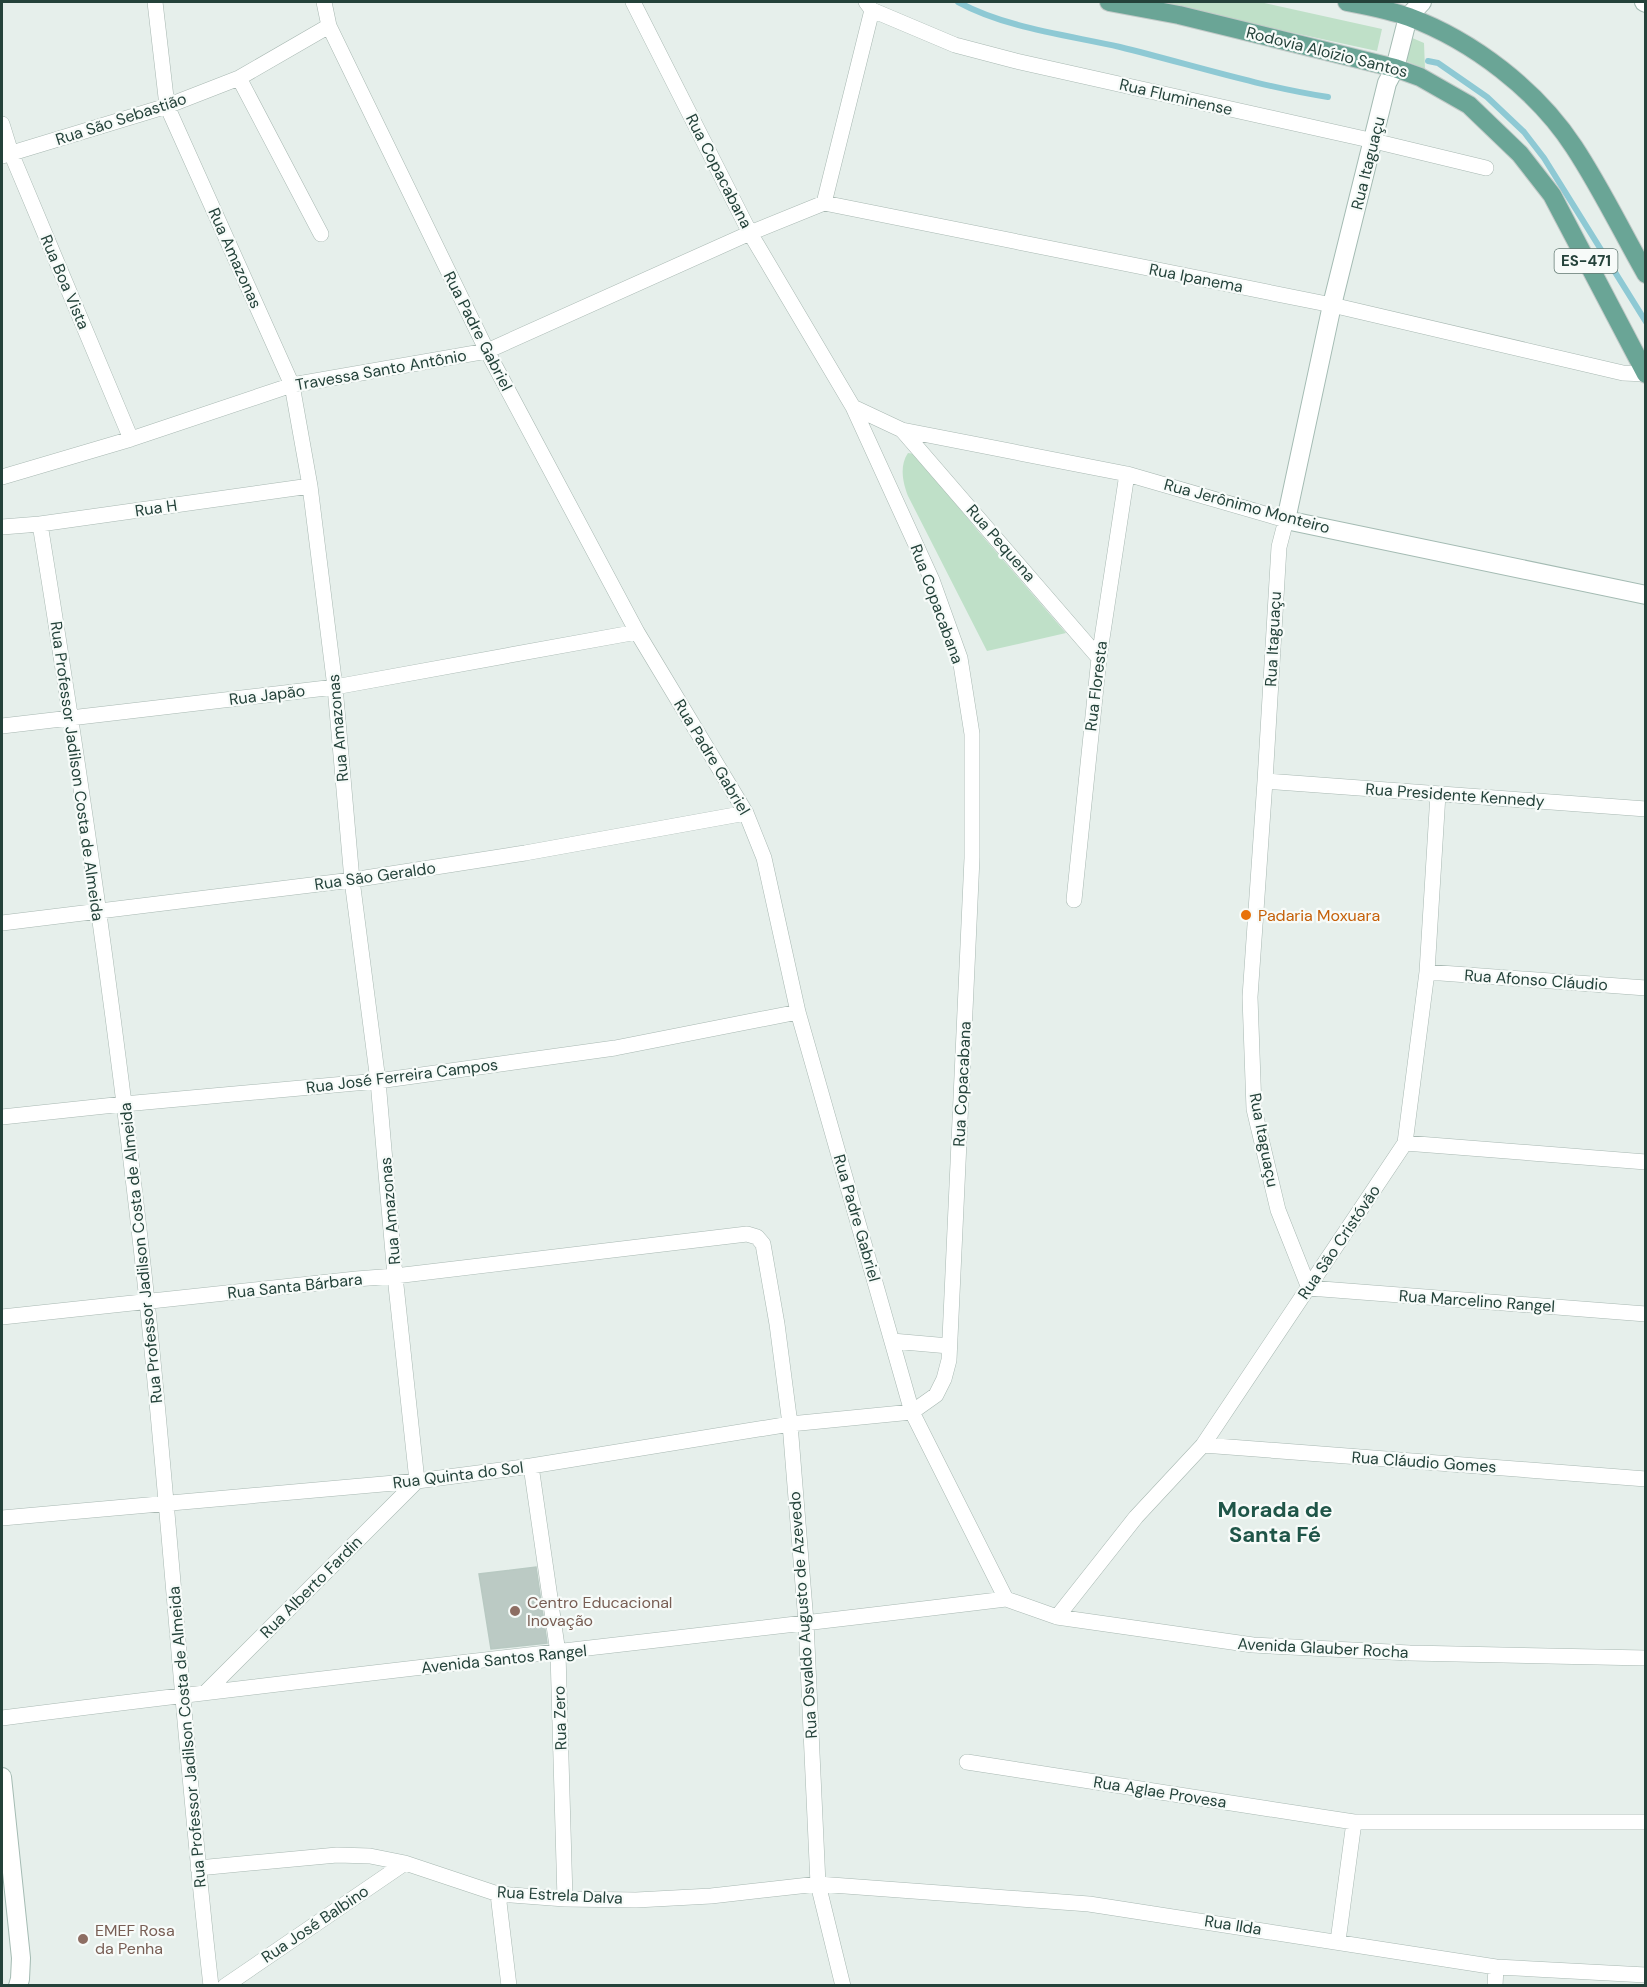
<svg xmlns="http://www.w3.org/2000/svg" width="1647" height="1987" font-family="'DM Sans',sans-serif">
  <style>
    .green { fill: #bfe0c8 }
    .lines { fill: none; stroke-linecap: round; stroke-linejoin: round }
    .stream { stroke: #8ec9d4; stroke-width: 6 }
    .building { fill: #bbcac4; stroke: #b8c9c2; stroke-width: 1.5 }
    .street-casing { stroke: #a8b8b2; stroke-width: 16 }
    .secondary-casing { stroke: #a4bbb3; stroke-width: 20 }
    .primary-casing { stroke: #c2cac8; stroke-width: 20 }
    .street { stroke: #fff; stroke-width: 15 }
    .secondary { stroke: #fff; stroke-width: 18 }
    .primary { stroke: #6aa596; stroke-width: 18 }
    .food-dot { fill: #e8710a; stroke: #f7fbf9; stroke-width: 2 }
    .education-dot { fill: #8d6e63; stroke: #f7fbf9; stroke-width: 2 }
    .labels { text-anchor: middle; dominant-baseline: central; stroke-width: 4.5; stroke-linejoin: round; paint-order: stroke }
    .shield { fill: #f7fbf9; stroke: #637a73; stroke-width: 1.5 }
    .shield-label { font-size: 15px; font-weight: bold; fill: #24423a }
    .street-label { font-size: 16px; fill: #24423a; stroke: #f7fbf9 }
    .food-label { font-size: 16px; fill: #c56008; stroke: #f7fbf9; text-anchor: start }
    .education-label { font-size: 16px; fill: #785e54; stroke: #f7fbf9; text-anchor: start }
    .district-label { font-size: 22px; font-weight: bold; fill: #1f5548; stroke: #f7fbf9 }
  </style>
  <rect width="100%" height="100%" fill="#e6efeb"/>
  <path class="green" d="M1152,2H1260L1382,29L1377,51Z
    M1403,34L1424,43L1425,69L1399,58Z
    M908,453L915,454L978,531L1066,633L987,651L908,496C903,483 899,466 908,453Z"/>
  <g class="lines">
    <path class="stream" d="M958,2C1006,28 1067,35 1120,47C1189,64 1257,86 1328,97
      M1428,61L1438,63L1487,97L1524,132L1544,158L1646,322"/>
  </g>
  <path class="building" d="M536,1567L547,1643L491,1649L479,1574Z"/>
  <g class="lines">
    <defs>
      <path id="street" d="M155,2L167,106L292,385L310,486L335,687L352,880L378,1081L395,1276L417,1481L206,1692
        M324,2L329,26L487,351L637,632L746,813L764,858L798,1012L912,1412L1006,1599
        M866,2L872,10L955,45L1016,61L1374,141L1486,168
        M239,78L321,234
        M2,124L11,153L131,439
        M2,156L167,106L239,78L329,26
        M824,203L872,10
        M853,407L902,430L1127,474L1286,520L1279,547L1265,781L1250,997L1254,1109L1278,1210L1309,1288L1646,1314
        M902,430L1099,658
        M2,477L131,439L292,385L487,351L750,233L824,203L1332,305L1623,373L1646,374
        M40,524C82,782 119,1041 147,1301C171,1529 185,1758 211,1986
        M2,527L40,524L310,486
        M2,726L335,687L637,632
        M1265,781L1646,809
        M1074,900L1099,658L1127,474
        M2,923L352,880L525,853L746,813
        M1427,972L1646,988
        M2,1117L124,1104L378,1081L615,1048L798,1012
        M1405,1143L1646,1162
        M2,1317L356,1279L395,1276L747,1234L757,1237L763,1244L777,1324L790,1424L806,1622L818,1884L843,1986
        M892,1341L949,1346
        M1203,1445L1646,1479
        M531,1466L558,1653L565,1899
        M2,1518L417,1481L531,1466L790,1424L912,1412L936,1395L944,1379L949,1360L972,858V734L960,658L932,580L853,407L750,233L633,2
        M1057,1617L1136,1517L1203,1445L1405,1143L1427,972L1438,794
        M2,1718C336,1675 671,1640 1006,1599L1057,1617L1253,1645L1410,1653L1646,1658
        M967,1762L1354,1822
        M198,1868L337,1855L370,1856L405,1863L498,1894L565,1899L636,1900L711,1896L818,1884L1089,1904L1496,1967L1646,1975
        M498,1894L509,1986
        M1338,1941L1354,1822H1646
        M225,1986L405,1863
        M1495,1986L1496,1967"/>
      <path id="secondary" d="M1422,2L1408,17L1395,68L1387,83L1332,305L1286,520L1646,595
        M1644,2L1646,3
        M2,1777L21,1958L20,1979L18,1986"/>
      <path id="primary" d="M1109,2L1179,15L1395,68L1420,77L1469,105L1520,154L1552,195L1646,374
        M1347,2C1367,6 1389,10 1409,17C1473,41 1537,90 1574,147C1601,188 1622,232 1646,274"/>
    </defs>
    <use href="#street" class="street-casing"/>
    <use href="#secondary" class="secondary-casing"/>
    <use href="#primary" class="primary-casing"/>
    <use href="#street" class="street"/>
    <use href="#secondary" class="secondary"/>
    <use href="#primary" class="primary"/>
  </g>
  <circle class="food-dot" cx="1246" cy="915" r="6"/>
  <g class="education-dot">
    <circle cx="515" cy="1611" r="6"/>
    <circle cx="83" cy="1939" r="6"/>
  </g>
  <g class="labels">
    <rect class="shield" x="1554.5" y="249" width="63" height="24" rx="4.5"/>
    <g class="shield-label">
      <text x="1586" y="261">ES-471</text>
    </g>
    <g class="street-label">
      <text transform="translate(1327 52) rotate(14)">Rodovia Aloízio Santos</text>
      <text transform="translate(1176 97) rotate(13)">Rua Fluminense</text>
      <text transform="translate(121 119) rotate(-18)">Rua São Sebastião</text>
      <text transform="translate(1368 163) rotate(-76)">Rua Itaguaçu</text>
      <text transform="translate(719 171) rotate(63)">Rua Copacabana</text>
      <text transform="translate(235 258) rotate(66)">Rua Amazonas</text>
      <text transform="translate(1196 278) rotate(11)">Rua Ipanema</text>
      <text transform="translate(65 282) rotate(67)">Rua Boa Vista</text>
      <text transform="translate(478 331) rotate(63)">Rua Padre Gabriel</text>
      <text transform="translate(381 370) rotate(-10)">Travessa Santo Antônio</text>
      <text transform="translate(1247 506) rotate(15)">Rua Jerônimo Monteiro</text>
      <text transform="translate(156 508) rotate(-8)">Rua H</text>
      <text transform="translate(1001 543) rotate(49)">Rua Pequena</text>
      <text transform="translate(937 604) rotate(70)">Rua Copacabana</text>
      <text transform="translate(1273 639) rotate(-87)">Rua Itaguaçu</text>
      <text transform="translate(1096 686) rotate(-83)">Rua Floresta</text>
      <text transform="translate(267 695) rotate(-7)">Rua Japão</text>
      <text transform="translate(338 728) rotate(-95)">Rua Amazonas</text>
      <text transform="translate(712 757) rotate(59)">Rua Padre Gabriel</text>
      <text transform="translate(77 771) rotate(82)">Rua Professor Jadilson Costa de Almeida</text>
      <text transform="translate(1455 795) rotate(4)">Rua Presidente Kennedy</text>
      <text transform="translate(375 876) rotate(-8)">Rua São Geraldo</text>
      <text transform="translate(1536 980) rotate(4)">Rua Afonso Cláudio</text>
      <text transform="translate(402 1076) rotate(-7)">Rua José Ferreira Campos</text>
      <text transform="translate(962 1084) rotate(-87)">Rua Copacabana</text>
      <text transform="translate(1264 1140) rotate(79)">Rua Itaguaçu</text>
      <text transform="translate(390 1211) rotate(-95)">Rua Amazonas</text>
      <text transform="translate(857 1218) rotate(74)">Rua Padre Gabriel</text>
      <text transform="translate(1339 1242) rotate(-56)">Rua São Cristóvão</text>
      <text transform="translate(141 1253) rotate(-96)">Rua Professor Jadilson Costa de Almeida</text>
      <text transform="translate(295 1286) rotate(-6)">Rua Santa Bárbara</text>
      <text transform="translate(1477 1301) rotate(4)">Rua Marcelino Rangel</text>
      <text transform="translate(1424 1462) rotate(4)">Rua Cláudio Gomes</text>
      <text transform="translate(458 1475) rotate(-7)">Rua Quinta do Sol</text>
      <text transform="translate(311 1587) rotate(-45)">Rua Alberto Fardin</text>
      <text transform="translate(803 1615) rotate(-94)">Rua Osvaldo Augusto de Azevedo</text>
      <text transform="translate(1323 1648) rotate(3)">Avenida Glauber Rocha</text>
      <text transform="translate(504 1659) rotate(-6)">Avenida Santos Rangel</text>
      <text transform="translate(560 1718) rotate(-92)">Rua Zero</text>
      <text transform="translate(187 1737) rotate(-95)">Rua Professor Jadilson Costa de Almeida</text>
      <text transform="translate(1160 1792) rotate(9)">Rua Aglae Provesa</text>
      <text transform="translate(560 1895) rotate(3)">Rua Estrela Dalva</text>
      <text transform="translate(315 1924) rotate(-34)">Rua José Balbino</text>
      <text transform="translate(1233 1925) rotate(9)">Rua Ilda</text>
    </g>
    <g class="food-label">
      <text x="1258" y="915">Padaria Moxuara</text>
    </g>
    <g class="education-label">
      <text x="527" y="1602">Centro Educacional<tspan x="527" dy="18">Inovação</tspan></text>
      <text x="95" y="1930">EMEF Rosa<tspan x="95" dy="18">da Penha</tspan></text>
    </g>
    <g class="district-label">
      <text x="1275" y="1509">Morada de<tspan x="1275" dy="25">Santa Fé</tspan></text>
    </g>
  </g>
  <rect width="1647" height="1987" fill="none" stroke="#24423a" stroke-width="6"/>
</svg>
